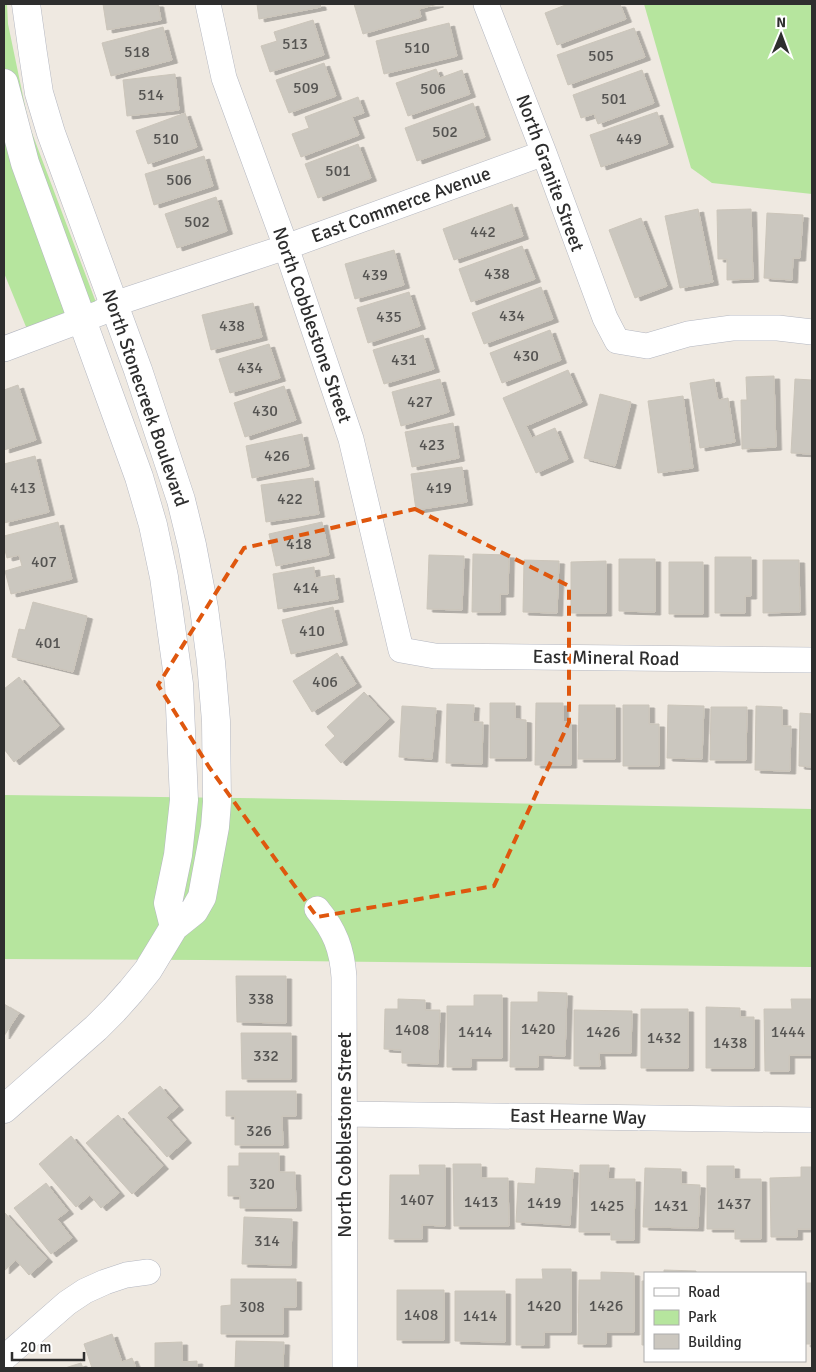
<svg xmlns="http://www.w3.org/2000/svg" width="816" height="1372" font-family="Signika,sans-serif">
  <style>
    .park { fill: #b6e59e }
    .building { fill: #cbc7bf; stroke: #cbc5ba; filter: url(#shadow) }
    .lines { fill: none; stroke-linecap: round; stroke-linejoin: round }
    .street-casing { stroke: #b4b7c1; stroke-width: 26 }
    .secondary-casing { stroke: #b4b7c1; stroke-width: 29 }
    .street { stroke: #fff; stroke-width: 25 }
    .secondary { stroke: #fff; stroke-width: 28 }
    .marked { fill: none; stroke: #df570e; stroke-width: 4; stroke-dasharray: 10 6; stroke-linejoin: round }
    .labels { text-anchor: middle; dominant-baseline: central; stroke-width: 4; stroke-linejoin: round; paint-order: stroke }
    .number-label { font-size: 16px; fill: #555452 }
    .street-label { font-size: 19px; fill: #2e2e2e; stroke: #fff }
  </style>
  <defs>
    <filter id="shadow"><feDropShadow dx="5.5" dy="3" stdDeviation="0" flood-color="#0004"/></filter>
  </defs>
  <rect width="100%" height="100%" fill="#efe9e1"/>
  <path class="park" d="M4,4H7L8,24L29,125L100,313L31,339L4,273Z
    M644,4H812V194L712,183L691,168Z
    M4,795L238,798L812,809V967L202,960L4,959Z"/>
  <path class="building" d="M103,4H158L161,20L107,30Z
    M257,4H320L321,7L259,19Z
    M354,4H438L419,9L421,17L363,34Z
    M568,4H620L626,19L557,45L545,13Z
    M313,20L324,55L270,72L261,46L277,41L274,32Z
    M449,23L457,56L384,74L376,41Z
    M163,27L172,60L111,76L102,43Z
    M634,28L645,57L568,85L557,55Z
    M324,63L336,96L289,113L276,80Z
    M436,69L440,78L462,70L470,94L408,116L396,83Z
    M642,70L654,103L598,124L594,114L581,118L573,95Z
    M175,74L179,110L127,116L123,80Z
    M358,97L364,113L352,117L359,135L301,157L292,134L309,128L305,117Z
    M473,103L485,137L417,161L405,128Z
    M657,112L668,144L601,167L590,135Z
    M185,113L197,147L148,164L136,131Z
    M358,144L371,178L318,198L305,164Z
    M204,156L213,186L154,205L145,174Z
    M216,197L227,231L177,248L165,214Z
    M512,204L523,236L454,260L443,229Z
    M698,209L713,282L680,288L665,216Z
    M751,209L753,279L727,280V259H718L717,210Z
    M767,213L803,215L800,258H793L792,280L764,278Z
    M641,218L667,286L635,298L609,230Z
    M522,246L535,279L471,302L459,269Z
    M394,250L404,285L355,299L345,264Z
    M541,287L553,319L484,344L472,313Z
    M409,292L420,326L368,343L357,308Z
    M253,303L262,337L211,350L202,315Z
    M550,330L561,360L502,383L490,353Z
    M423,335L434,369L384,384L373,350Z
    M269,344L280,378L230,393L219,359Z
    M568,370L582,402L526,426L532,438L555,428L568,459L536,473L503,398Z
    M774,376L776,447L742,449L741,400H747L746,377Z
    M440,379L449,412L401,426L392,392Z
    M714,379L718,400L728,398L735,442L700,448L690,383Z
    M795,379L812,380V454L791,453Z
    M18,385L36,440L4,450V390Z
    M284,386L296,420L245,437L234,403Z
    M600,394L631,402L615,466L584,458Z
    M683,396L693,468L658,473L648,401Z
    M453,423L459,458L412,467L405,432Z
    M302,434L309,466L252,478L246,446Z
    M35,456L49,512L4,523V464Z
    M462,467L467,502L416,510L411,474Z
    M313,478L319,514L266,522L261,485Z
    M58,522L72,579L11,594L5,571L22,566L19,555L7,558L4,546V536Z
    M322,522L329,555L276,566L269,534Z
    M473,554L509,555L508,594H500V612H472Z
    M429,555L464,556L462,610L427,609Z
    M715,557H751V596H745V613H715Z
    M619,559H655V612L619,611Z
    M524,560L559,561L557,613L523,612Z
    M763,560H799L800,612L763,613Z
    M606,561V613H571V562Z
    M669,562H703V614H669Z
    M314,567L315,578L334,575L338,599L278,609L273,574Z
    M33,602L87,616L73,672L12,657L19,629L25,630Z
    M333,607L342,642L291,654L282,620Z
    M337,653L356,684L312,712L293,681Z
    M19,677L59,726L14,762L4,749V689Z
    M364,692L389,719L341,763L325,745L335,736L327,727Z
    M490,703H515V719L526,720V758H490Z
    M536,703H563V722H571V765H535Z
    M447,704L474,705L473,722H483L482,764L446,763Z
    M579,705H615V759H578Z
    M623,705H649V724H659V766H623Z
    M668,705L704,706L702,759L667,758Z
    M402,706L436,708L432,759L399,757Z
    M756,706L782,707V726H791L790,771L755,770Z
    M711,707H747L746,760H710Z
    M800,713L812,714V767L799,766Z
    M236,976H286V1023L237,1022Z
    M538,992L567,993L565,1056L538,1055V1067H510L511,1002H538Z
    M474,995H502V1058H471V1067H447V1006H474Z
    M398,999L425,1000V1010H440L438,1064L402,1063V1050L384,1049L385,1009H398Z
    M791,999H812V1055H789V1071H765L764,1009H792Z
    M4,1004L19,1013L4,1036Z
    M706,1007L740,1008V1017H754V1068H706Z
    M641,1009H688V1068H641Z
    M574,1010L632,1011L631,1053H599L600,1066H574Z
    M241,1033H291V1079H242Z
    M160,1086L178,1107L166,1117L186,1140L167,1157L128,1113Z
    M226,1091H296V1116H282L283,1145H235V1116H226Z
    M118,1115L163,1166L132,1194L86,1143Z
    M71,1136L119,1193L101,1208L90,1195L76,1207L39,1164Z
    M239,1153H279V1172H295L296,1208H240V1196H228V1166H239Z
    M453,1164H481V1178H508L509,1226H454Z
    M419,1165H445V1226L422,1225V1239H389L390,1175H420Z
    M580,1165H609L608,1179H635L634,1240H611V1232H579Z
    M707,1166H734V1179H761V1239H735V1229H707Z
    M801,1167H812V1229H797V1237H771L770,1178L801,1177Z
    M536,1168L573,1170L570,1225L516,1222L518,1183L535,1184Z
    M645,1168L681,1169V1184L700,1185L698,1228L643,1227Z
    M46,1183L68,1211L57,1219L72,1238L51,1254L14,1208Z
    M4,1212L47,1259L29,1275L16,1260L4,1271Z
    M244,1217L292,1219L291,1265L242,1264Z
    M542,1269H571V1332H544V1345H516V1279H543Z
    M664,1270L696,1271V1273H664Z
    M601,1272L634,1273V1332H606V1344H578L579,1280H601Z
    M231,1279H296V1307H283V1334H221V1306L231,1305Z
    M642,1281H645V1345H642Z
    M805,1283H812V1344H805Z
    M397,1290H444V1340H397Z
    M455,1291H505V1342L455,1341Z
    M112,1334L122,1362L132,1358L136,1368H92L84,1344Z
    M236,1341L284,1342L283,1368H235Z
    M182,1342V1362L197,1361V1368H155V1343Z
    M81,1363L83,1368H65Z"/>
  <g class="lines">
    <defs>
      <path id="street" d="M208,4L224,78L286,247L351,439L401,650L435,656L812,660
        M486,4L544,153L605,318L617,341L647,346L688,334L732,328H778L812,332
        M4,349L100,313L114,304L286,247L544,153
        M317,909C335,931 342,949 344,977L345,1368
        M344,1114L812,1120
        M4,1358L67,1303L85,1291L105,1282L126,1275L148,1272"/>
      <path id="secondary" d="M4,83L25,163L139,477L153,525L164,577L179,684L184,800L178,855L168,903L174,927
        M4,1109L96,1028L114,1010L131,991L148,970L174,927L194,911L202,897L206,875L215,827L217,802L216,721L211,662L204,608L192,545L181,500L138,370L51,133L39,93L33,54L26,4"/>
    </defs>
    <use href="#street" class="street-casing"/>
    <use href="#secondary" class="secondary-casing"/>
    <use href="#street" class="street"/>
    <use href="#secondary" class="secondary"/>
  </g>
  <path class="marked" d="M415,509L569,586V722L494,886L317,917L209,767L158,685L244,548Z"/>
  <g class="labels">
    <g class="number-label">
      <text x="295" y="44">513</text>
      <text x="417" y="48">510</text>
      <text x="137" y="52">518</text>
      <text x="601" y="56">505</text>
      <text x="306" y="88">509</text>
      <text x="433" y="89">506</text>
      <text x="151" y="95">514</text>
      <text x="614" y="99">501</text>
      <text x="445" y="132">502</text>
      <text x="166" y="139">510</text>
      <text x="629" y="139">449</text>
      <text x="338" y="171">501</text>
      <text x="179" y="180">506</text>
      <text x="197" y="222">502</text>
      <text x="483" y="232">442</text>
      <text x="497" y="274">438</text>
      <text x="375" y="275">439</text>
      <text x="512" y="316">434</text>
      <text x="389" y="317">435</text>
      <text x="232" y="326">438</text>
      <text x="526" y="356">430</text>
      <text x="404" y="360">431</text>
      <text x="250" y="368">434</text>
      <text x="420" y="402">427</text>
      <text x="265" y="411">430</text>
      <text x="432" y="445">423</text>
      <text x="277" y="456">426</text>
      <text x="23" y="488">413</text>
      <text x="439" y="488">419</text>
      <text x="290" y="499">422</text>
      <text x="299" y="544">418</text>
      <text x="44" y="562">407</text>
      <text x="306" y="588">414</text>
      <text x="312" y="631">410</text>
      <text x="48" y="643">401</text>
      <text x="325" y="682">406</text>
      <text x="261" y="999">338</text>
      <text x="538" y="1029">1420</text>
      <text x="412" y="1030">1408</text>
      <text x="475" y="1032">1414</text>
      <text x="603" y="1032">1426</text>
      <text x="788" y="1032">1444</text>
      <text x="664" y="1038">1432</text>
      <text x="730" y="1043">1438</text>
      <text x="266" y="1056">332</text>
      <text x="259" y="1131">326</text>
      <text x="262" y="1184">320</text>
      <text x="417" y="1200">1407</text>
      <text x="481" y="1202">1413</text>
      <text x="544" y="1203">1419</text>
      <text x="734" y="1204">1437</text>
      <text x="607" y="1206">1425</text>
      <text x="671" y="1206">1431</text>
      <text x="267" y="1241">314</text>
      <text x="544" y="1306">1420</text>
      <text x="606" y="1306">1426</text>
      <text x="252" y="1307">308</text>
      <text x="421" y="1315">1408</text>
      <text x="480" y="1316">1414</text>
    </g>
    <g class="street-label">
      <text transform="translate(550 173) rotate(70)">North Granite Street</text>
      <text transform="translate(401 205) rotate(-20)">East Commerce Avenue</text>
      <text transform="translate(312 325) rotate(71)">North Cobblestone Street</text>
      <text transform="translate(145 398) rotate(71)">North Stonecreek Boulevard</text>
      <text transform="translate(606 658) rotate(1)">East Mineral Road</text>
      <text transform="translate(578 1117) rotate(1)">East Hearne Way</text>
      <text transform="translate(345 1135) rotate(-90)">North Cobblestone Street</text>
    </g>
  </g>
  <rect width="816" height="1372" fill="none" stroke="#2e2e2e" stroke-width="10"/>
  <rect x="644" y="1272" width="162" height="90" fill="#ffffff" stroke="#ababab"/>
  <rect x="654" y="1288" width="25" height="8" fill="#ffffff" stroke="#ababab"/>
  <text x="688" y="1297" font-size="15" fill="#2e2e2e">Road</text>
  <rect x="654" y="1310" width="25" height="15" fill="#b6e59e" stroke="#ababab"/>
  <text x="688" y="1322" font-size="15" fill="#2e2e2e">Park</text>
  <rect x="654" y="1334" width="25" height="15" fill="#cbc7bf" stroke="#ababab"/>
  <text x="688" y="1347" font-size="15" fill="#2e2e2e">Building</text>
  <g transform="translate(781 35) rotate(1)" stroke="#ffffff" stroke-width="4" paint-order="stroke">
  <path d="M0-4L9 19L0 12L-9 19Z" fill="#2e2e2e"/>
  <text y="-8" font-size="14" font-weight="bold" text-anchor="middle" fill="#2e2e2e">N</text>
  </g>
  <path d="M12 1352v8h72v-8" fill="none" stroke="#2e2e2e" stroke-width="2.5"/>
  <text x="20" y="1352" font-size="15" fill="#2e2e2e" stroke="#ffffff" stroke-width="4" paint-order="stroke">20 m</text>
</svg>
